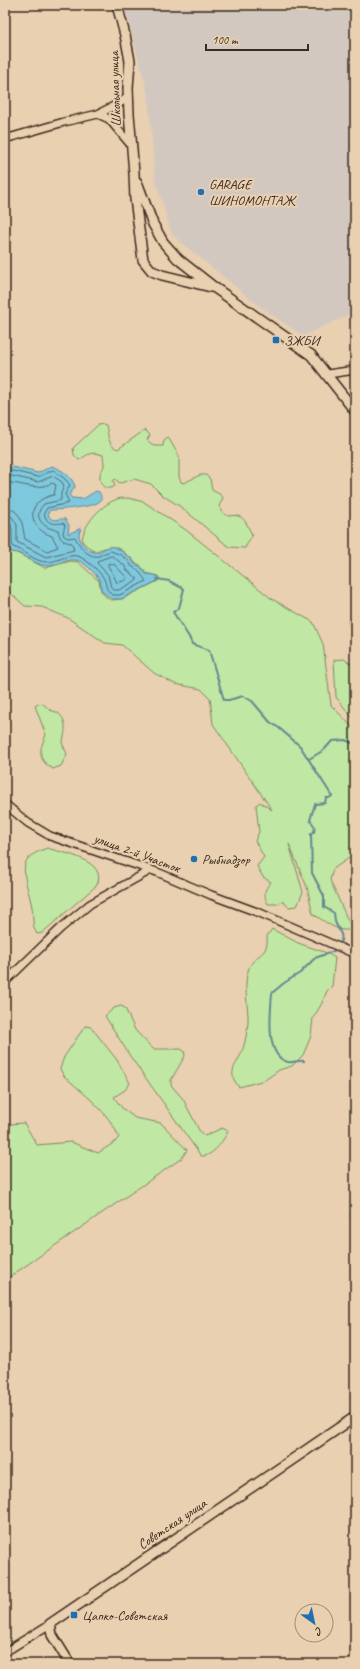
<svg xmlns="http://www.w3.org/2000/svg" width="360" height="1669" font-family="Caveat,sans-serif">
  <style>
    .built { fill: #d3c8c0 }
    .green { fill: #c0e7a3; stroke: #7e8860 }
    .water { fill: #7ec8de; stroke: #638991 }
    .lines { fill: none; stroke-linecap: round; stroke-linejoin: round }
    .shore { stroke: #56696b; stroke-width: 1 }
    .stream { stroke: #638991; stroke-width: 2 }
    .minor-casing { stroke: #3b2a1e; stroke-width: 10 }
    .tertiary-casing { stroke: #3b2a1e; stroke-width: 12 }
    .minor { stroke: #e9d0b1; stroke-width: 7 }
    .tertiary { stroke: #e9d0b1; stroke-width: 9 }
    .poi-dot { fill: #1f6fb2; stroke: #e9d0b1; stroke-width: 1.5 }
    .labels { text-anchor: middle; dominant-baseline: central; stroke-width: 4; stroke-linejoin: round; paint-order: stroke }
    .street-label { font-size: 14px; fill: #3b2a1e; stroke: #e9d0b1 }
    .poi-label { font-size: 14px; fill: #3b2a1e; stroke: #e9d0b1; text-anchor: start }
  </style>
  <rect width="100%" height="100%" fill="#e9d0b1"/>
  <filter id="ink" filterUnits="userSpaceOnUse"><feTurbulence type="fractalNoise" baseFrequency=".025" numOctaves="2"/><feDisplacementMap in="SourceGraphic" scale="8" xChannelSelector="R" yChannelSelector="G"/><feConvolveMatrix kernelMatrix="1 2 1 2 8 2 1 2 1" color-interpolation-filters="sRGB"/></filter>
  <g filter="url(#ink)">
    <path class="built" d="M124,5H355V312L303,336L259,306L172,235L155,179L148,94Z"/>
    <path class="green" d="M103,424L106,425C108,434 108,447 118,449L145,430L150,435L147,440L154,446H163L164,440L168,437L179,456V477L181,482L184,483L200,475H206L210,479L212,490L221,495L223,498L219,506L224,514L229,516C244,513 246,523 252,535L245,548L229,547L181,507L162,495L151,484L134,479L120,483L115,479L113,481L115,486C105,492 99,485 100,474C101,471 104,468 104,465C104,461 103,458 103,455C90,451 89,454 79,460L74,455L73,448L98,425Z
      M128,498L144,502L186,530L272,599L313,622L323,644L331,705L355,730V854L333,869L330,880L349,923L350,928L349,930C337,932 323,920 313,914L307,887L289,844L303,892L297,906L289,907L282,901L278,904H268C263,894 264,890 271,882L263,877L257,866L264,857L255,841L259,832L256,805L260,802L272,810L213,724L210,698L201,689L175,684L154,673L122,645L105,643L68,618L42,607L25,606L5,588V524L8,527L7,543L11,552L17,553L45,568L71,561L78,562L99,581L101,591L106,597L111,600L122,599L158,581L159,578L158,576L146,573L140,565L135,563C133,558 130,558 126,554C115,544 110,546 96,551L88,547L82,541C83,525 100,506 115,500C118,498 124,498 128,498Z
      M355,619V633L350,629L348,621Z
      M344,659L355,667V721L336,697L334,660Z
      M40,703C45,704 46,707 50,710C52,711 54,711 56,712C68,718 66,733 62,743L67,754L61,766L53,769C37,760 39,750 46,735L35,706Z
      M47,848C63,853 108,860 97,885L42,933L37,934C31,925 34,916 32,907C30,895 22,875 25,864C27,855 40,851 47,848Z
      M272,929L298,943L327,953L335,958L332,986L327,991L321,1005L313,1018L311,1036L303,1055L292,1066L279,1070L265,1080L239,1087C227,1073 235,1067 241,1054C244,1047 246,1038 247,1030C251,1014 242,989 248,971C254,952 269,958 267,936Z
      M121,1006L125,1008L135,1030L153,1049H181L184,1051L185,1056L171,1080V1085L183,1099L200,1132L205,1136L222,1128L228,1131C223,1141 213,1157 201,1156L130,1056L105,1016L114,1008Z
      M85,1026L91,1027L117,1060L130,1083L125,1090L114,1097L122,1108L135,1118L161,1123L187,1150L182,1158L5,1280V1129L10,1124L24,1123L37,1145L71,1142L98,1153L115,1142L119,1137C108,1111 85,1095 64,1076L60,1069L64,1057Z
      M355,1202V1227L350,1216Z"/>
    <path class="water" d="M52,466C61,469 73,477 75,487L69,495L72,498L83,499L96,491L99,492C101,495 102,498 100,501C95,507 59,510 50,510L48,513C51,524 57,518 65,519L69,525L68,534L81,528C81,530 79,533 79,536C80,543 89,553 97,552C103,551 108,545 114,547C121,549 126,556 132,559L134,564L140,566L146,574L155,575L159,578V580L121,599H112C108,596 102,593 101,588C101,585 101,583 99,579C95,573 83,561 76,560C64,558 54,569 42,565C31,562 23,552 11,552C5,542 13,531 5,522V468L13,467L38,473Z"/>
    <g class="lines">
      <path class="shore" d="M5,472L13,471L38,477L53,470L65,479L70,485L65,494L69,503L47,508L44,513C47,525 53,524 63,523L65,525L63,533L64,536L68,538L75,537C79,545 87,558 99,556C103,554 107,552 111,551L121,555L129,561L131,566L138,570L146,581L120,595H113C103,588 108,585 103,577C98,570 90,563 82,558C70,551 59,562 47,562C34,562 25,550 13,547C10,539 15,530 9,521L5,519
        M5,477L12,476L38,482L53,476L62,482L64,486L61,493V500L44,504C31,517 44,529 58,530C60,539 62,542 72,543L74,550L46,557L17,542V525L12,517L5,514
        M5,483C24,482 33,492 52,483L56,485L54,495C25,500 27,528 52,536L58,547L47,551L25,539C22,526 23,509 5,508
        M112,556L124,565L127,570L137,578V580L119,590H114L111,587L108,575L97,563L98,561Z
        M109,563L115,565L126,577V580L117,583L113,574L108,566Z"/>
      <path class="stream" d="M157,579L169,581L184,589L179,608L173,612L189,637L192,644L209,650L224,700H229L243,696L252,701L270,722L279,728L300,746L332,796L329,798H326L325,803L315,804L310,820L315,827L314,832L311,834L312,873L324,896V907L334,913C335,917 334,921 336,924C339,931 343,934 341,941
        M309,759L324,750L332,741L345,740L355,744
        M304,1061C298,1060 293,1063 288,1062C264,1056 271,1012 272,993L284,983L300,973L315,958L334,951"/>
      <defs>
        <path id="minor" d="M98,114L120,103L129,96
          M5,139L64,122L98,114L109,119L131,145
          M328,374L355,370
          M5,804L28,823L50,836L157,872L211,895L260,913L355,954
          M5,982L61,928L90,904L151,870
          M5,1652L50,1624"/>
        <path id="tertiary" d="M117,5L125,35L130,61L128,88L129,114L134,173L135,199L143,260L152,271L162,275L215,288
          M137,182L153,224L163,242L178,259L215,288L311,355L355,411
          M70,1664L52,1635L50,1624L355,1417"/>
      </defs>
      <use href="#minor" class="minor-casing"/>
      <use href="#tertiary" class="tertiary-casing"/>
      <use href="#minor" class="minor"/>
      <use href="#tertiary" class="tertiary"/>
    </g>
  </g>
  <g class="poi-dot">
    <circle cx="201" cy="192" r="4"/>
    <rect x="272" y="336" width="8" height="8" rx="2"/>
    <circle cx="194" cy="859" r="4"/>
    <rect x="70" y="1611" width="8" height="8" rx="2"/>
  </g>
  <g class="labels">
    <g class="street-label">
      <text transform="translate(115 89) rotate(-92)">Школьная улица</text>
      <text transform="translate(137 853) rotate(20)">улица 2-й Участок</text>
      <text transform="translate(172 1524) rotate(-34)">Советская улица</text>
    </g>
    <g class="poi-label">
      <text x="209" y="184">GARAGE<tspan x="209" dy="16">ШИНОМОНТАЖ</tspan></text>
      <text x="284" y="340">ЗЖБИ</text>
      <text x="202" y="859">Рыбнадзор</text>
      <text x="82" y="1615">Цапко-Советская</text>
    </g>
  </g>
  <rect width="360" height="1669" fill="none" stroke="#e9d0b1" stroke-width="20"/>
  <rect x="10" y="10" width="340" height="1649" fill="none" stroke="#3b2a1e" stroke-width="1.5" filter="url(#ink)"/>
  <g transform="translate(314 1623) rotate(147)"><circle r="19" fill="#e9d0b1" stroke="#a38e76"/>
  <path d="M0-3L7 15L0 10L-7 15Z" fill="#1f6fb2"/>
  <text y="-6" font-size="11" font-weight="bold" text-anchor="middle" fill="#3b2a1e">С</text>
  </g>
  <path d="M206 44v6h102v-6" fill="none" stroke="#3b2a1e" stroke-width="2"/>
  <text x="212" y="44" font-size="12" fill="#3b2a1e" stroke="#e9d0b1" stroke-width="3" paint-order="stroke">100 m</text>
</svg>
